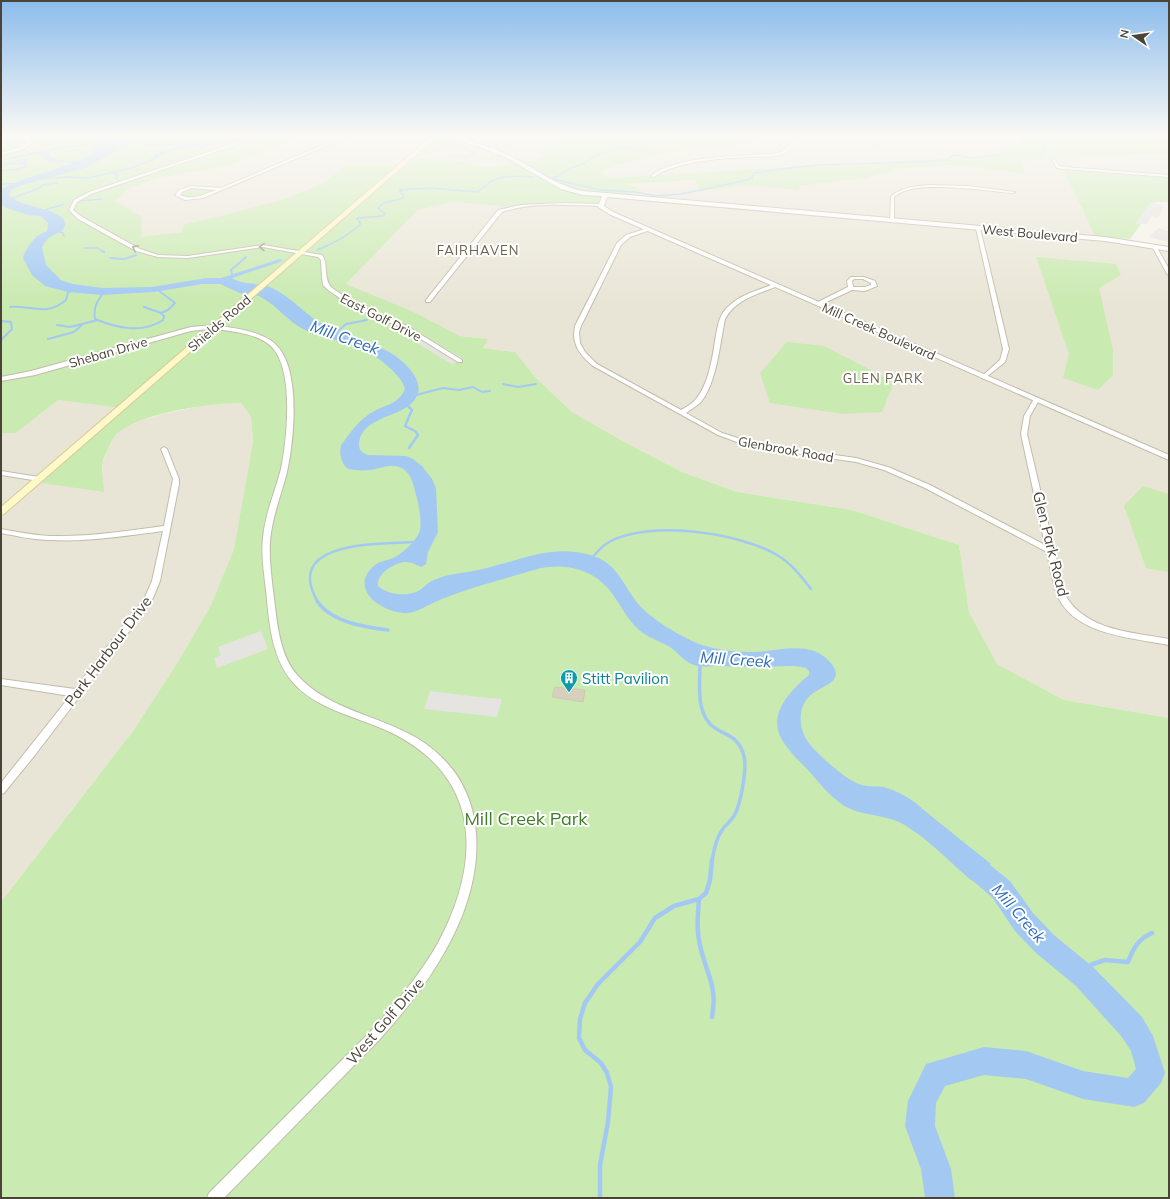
<svg xmlns="http://www.w3.org/2000/svg" width="1170" height="1199" font-family="Mulish,sans-serif">
  <style>
    .residential { fill: #e9e5d6 }
    .green { fill: #c9eab0 }
    .parking { fill: #e6e4e0 }
    .water { fill: #a3c9f3 }
    .lines { fill: none; stroke-linecap: round; stroke-linejoin: round }
    .stream-far4 { stroke: #a3c9f3; stroke-width: 1.5 }
    .stream-far3 { stroke: #a3c9f3; stroke-width: 2 }
    .stream-far2 { stroke: #a3c9f3; stroke-width: 2.5 }
    .stream-far1 { stroke: #a3c9f3; stroke-width: 3.5 }
    .stream { stroke: #a3c9f3; stroke-width: 4.5 }
    .river { fill: #a3c9f3; fill-rule: evenodd }
    .building { fill: #d7d0bd; stroke: #d2c9b0 }
    .minor-casing { stroke: #c1bcab; stroke-width: 2 }
    .tertiary-casing { stroke: #c1bcab; stroke-width: 2 }
    .secondary-casing { stroke: #d6cc97; stroke-width: 2 }
    .minor { fill: #fff; fill-rule: evenodd }
    .tertiary { fill: #fff; fill-rule: evenodd }
    .secondary { fill: #fff8c8; fill-rule: evenodd }
    .oneway { stroke: #9b9891 }
    .labels { text-anchor: middle; dominant-baseline: central; stroke-width: 4; stroke-linejoin: round; paint-order: stroke }
    .far-street-label { font-size: 13px; fill: #494437; stroke: #fff }
    .far-neighbourhood-label { font-size: 13px; letter-spacing: 1px; fill: #6c634d; stroke: #fff }
    .street-label { font-size: 15px; fill: #494437; stroke: #fff }
    .culture-label { font-size: 15px; fill: #0d838f; stroke: #fff; text-anchor: start }
    .water-label { font-size: 16px; font-style: italic; fill: #2b6db9; stroke: #fff }
    .near-park-label { font-size: 18px; fill: #3e7d27; stroke: #fff }
  </style>
  <rect width="100%" height="100%" fill="#f5f2e8"/>
  <path class="residential" d="M307,135H648L619,139L573,136L541,152L544,156L518,163L485,167L447,159H411L404,165H347L323,183L287,198L225,215L184,224L182,232L140,238L142,217L115,201L128,189L158,178L227,166Z
    M760,135H1019L1023,146L994,150L1001,155L951,159L608,178L599,172L618,165L664,153L753,142Z
    M1167,153L1169,155V176L1062,169L1096,238L1169,249V718L1064,700L997,664L969,612L959,545L852,510L737,492L682,472L628,444L572,412L536,378L515,352L483,348L487,339L460,336L416,313L345,285L418,210L452,202L513,207L588,205L605,196L642,190L626,184L695,180L701,191L743,186L798,190L799,186L866,178L892,171L891,169L960,165L1025,174L1020,161Z
    M58,400L120,408L36,482L104,491L102,463L114,437L123,428L140,421L163,414L205,405L223,403H241L251,417L253,441L234,549L211,605L176,665L133,731L1,902V433H16Z"/>
  <path class="green" d="M1,135H307L227,166L158,178L128,189L115,201L142,217L141,237L182,232L184,224L225,215L287,198L323,183L347,165H404L411,159H447L485,167L518,163L544,157L541,152L573,136L619,139L648,135H760L753,142L664,153L618,165L600,172L608,178L1000,155L993,150L1022,146L1019,135L1086,138L1085,135H1169V155L1167,153L1021,161L1025,174L960,165L892,169V171L866,178L799,186V190L743,186L701,191L695,180L628,184L643,190L616,197L605,196L601,205L513,207L452,202L418,210L346,284L416,313L460,336L488,339L483,348L515,352L536,378L572,412L628,444L682,472L737,492L852,510L959,545L969,612L997,664L1064,700L1169,718V1198H1V902L133,731L176,665L211,605L234,549L253,441L251,417L241,403C213,402 133,414 115,436C112,439 111,443 109,447C107,452 103,458 102,464C102,473 104,483 104,492L35,482L120,408L58,400L16,433H1Z
    M445,137L459,141L454,144L477,153L475,155L486,159L493,156L485,153L492,152L508,160H482L484,159L471,156L462,160L448,158L450,154L457,153L465,156L474,153L451,145L428,154L421,153L437,138Z
    M1063,170L1169,178V202H1151L1136,224H1141L1130,239L1095,236Z
    M194,187L222,189C209,194 192,203 178,197L183,190Z
    M1036,257L1116,264L1121,275L1099,288L1113,350V375L1098,390L1063,378L1069,354Z
    M787,342L824,346L894,382L882,412L843,414L770,403L760,373Z
    M1143,486L1169,494V572L1146,568L1124,506Z"/>
  <path class="parking" d="M60,135H83L86,139L60,143L54,136Z
    M1151,202L1157,203L1164,207L1158,218H1156L1152,216L1147,224H1135Z
    M1158,228L1169,231V242L1149,237Z
    M411,328L464,359L452,364L400,333Z
    M261,631L268,649L217,668L214,658L221,655L218,647Z
    M430,691L470,696L502,699L497,717L424,709Z"/>
  <path class="water" d="M106,135H113L108,138L111,141L119,140L131,135H146L140,138L139,143L149,144L174,142L199,144L237,135L213,145L187,147L174,152L163,154L153,161L149,160L153,158L155,153L179,146H144L145,145L133,142L85,168L25,184L12,189L9,194C16,209 74,208 64,228C60,235 48,233 42,248L46,265L61,280L72,284L103,288L152,287L206,278H221L280,259L283,261L232,278C242,285 258,282 270,287C291,296 306,316 327,327C352,340 381,342 403,362C418,376 427,393 407,407C392,417 359,421 359,445C359,451 363,453 368,455L406,456L413,459L422,466L432,479L436,488L438,532L428,552L426,564L421,567C416,565 412,562 406,562C395,562 376,574 378,586C387,594 402,596 413,593C422,591 426,583 434,580C448,573 467,573 483,569C522,560 555,542 596,557C621,567 625,591 642,608C655,621 674,632 690,640C710,650 734,652 755,652C781,651 810,640 830,662C847,681 823,685 812,694C797,706 798,727 808,742C816,753 846,780 859,784C866,787 875,786 883,787C892,789 902,794 910,799C919,805 927,813 936,820C954,834 972,849 991,864L971,880C950,862 925,836 901,823C883,814 860,816 843,805C829,796 818,781 807,769C797,759 786,748 780,736C769,712 792,689 809,675V671L806,668C792,664 778,667 764,667C749,668 734,666 718,666C705,666 699,669 686,661C681,657 676,651 670,647C660,641 646,637 638,629C627,619 620,604 611,592C595,570 567,563 541,568C508,578 474,586 442,599C431,603 420,611 409,613C399,614 388,610 380,605C364,596 358,579 374,566C379,561 387,561 393,558C403,553 417,541 420,530C422,518 418,502 415,491C413,481 409,470 399,467C390,463 379,469 369,470C362,471 355,470 348,469C341,464 339,453 341,445C349,435 357,422 368,415C381,405 398,406 405,389C401,372 369,350 353,345C338,340 316,336 303,329C289,322 278,307 264,299L259,296L242,294L220,284H202L154,292L102,295L68,292L45,286L32,275L23,258L24,254L30,244L37,236L47,231L48,223L41,216L28,215L7,208L1,204V189C29,175 60,170 89,156L94,153L88,149Z
    M84,144L90,145L63,148L49,152L50,156L60,161C49,165 46,158 38,154L13,159L9,158L56,147Z"/>
  <g class="lines">
    <path class="stream-far4" d="M199,149L210,145
      M60,161L78,162
      M1,165L15,163L21,159
      M1,171L18,169L27,166L26,164H19L27,160L22,159
      M114,172L117,174L116,179L119,181
      M550,178L599,190L635,192L657,196L681,194L747,180L752,178L753,174L755,173C776,170 798,166 819,165C863,163 906,163 949,160L950,157L955,155L973,158L992,155H1041L1045,151L1038,135
      M553,178L559,176L568,169L585,163L594,156L609,151L679,137L702,135
      M41,179L70,177L88,178L131,168L154,159
      M1,184H15
      M13,198L40,188L42,185L57,183
      M78,201L102,199
      M42,211L64,204
      M60,232L63,233L64,236
      M85,248H98L104,252
      M317,250C333,244 347,236 360,225V222L357,219L358,218L383,216L385,214L378,208L384,203L403,198L404,196L399,190L430,188L477,192C483,189 486,184 492,181C505,175 520,176 533,177"/>
    <path class="stream-far3" d="M102,251L104,252
      M110,258L124,259L136,255
      M232,274L231,270L246,257
      M158,290L175,303L168,310L161,313
      M104,292C97,301 93,308 95,319C117,328 142,334 163,320L164,316L161,313L144,307
      M10,307C31,305 46,317 66,300L68,292L70,291
      M1,321L11,322L12,329L1,340
      M57,325L70,327L98,320
      M336,333L346,324L367,320
      M48,339L74,332L82,325
      M503,384L518,387L536,384
      M416,395L443,388L459,390L473,387L482,392L490,391"/>
    <path class="stream-far2" d="M408,406L412,410L405,426L415,431L418,435L409,448
      M591,559C596,553 602,546 609,542C649,520 738,532 777,555C791,563 801,576 811,589
      M318,602C281,540 381,544 416,542"/>
    <path class="stream-far1" d="M317,601C331,622 364,627 388,630
      M700,665C700,683 696,709 710,724C722,736 738,733 744,756C747,769 741,804 734,816C730,822 724,826 721,832C715,841 714,851 712,861"/>
    <path class="stream" d="M699,899C698,914 696,930 700,945C706,974 718,985 712,1017
      M1079,972L1093,964L1105,960L1128,962C1133,949 1138,939 1152,933
      M600,1198V1165L608,1122L611,1087L607,1073L601,1063L585,1050L579,1038L580,1019L585,1003L598,984L640,942L655,918L674,906L699,899L706,893L710,880L712,860"/>
    <path class="river" d="M962,846L970,849L1010,881L1033,913L1054,935L1094,968L1142,1017L1153,1036L1165,1073L1161,1083L1144,1103L1134,1107L1083,1099L1026,1079L984,1075L945,1086L936,1103L935,1126L951,1169L955,1198H925L921,1169L905,1126L908,1101L926,1064L984,1047L1026,1051L1083,1071L1128,1078L1136,1069L1131,1051L1122,1037L1076,986L1036,953L1015,931L992,897L954,865L950,857L954,849Z"/>
  </g>
  <path class="building" d="M555,687L585,690L583,702L552,697Z"/>
  <g class="lines">
    <defs>
      <path id="minor" d="M13,135H20L29,138L32,143L23,149L1,155V153L21,147L28,143L27,140Z
        M259,135H265L91,194L77,202L73,210L82,217L140,249L158,255L188,256L263,245L322,255C329,265 323,279 332,288L357,305L407,326L462,360V362H458L403,328L353,307L328,290L323,285L322,278L321,260L318,257L263,247L188,258L158,257L136,251L78,219L69,210L74,200L89,192Z
        M347,135H352L203,198L185,200L175,195L179,190L191,186L221,188ZM191,188L216,190C204,194 192,201 180,195L182,192Z
        M519,135H524L490,151L487,150Z
        M797,135H800C796,142 791,150 784,154C774,158 761,156 750,157C723,158 676,161 654,177L651,176C669,159 727,156 752,155C762,154 774,156 782,151C788,148 792,141 797,135Z
        M869,135H873V144L870,143Z
        M978,135H987L991,137L989,138Z
        M1052,159H1054L1059,166L1064,167L1169,175V177L1064,169L1057,168Z
        M930,185L968,186L1015,192L1013,193C987,191 924,181 902,192C899,193 896,196 894,197V221L890,222L891,196C903,187 915,186 930,185Z
        M564,203L601,204L603,205L601,206C568,205 533,202 502,212L430,302H426V300L498,210L521,205Z
        M978,227L980,228L1009,349L1005,362L984,379L982,378V376L1000,360L1003,349L976,228Z
        M648,228H650V230L630,237L621,245L581,326L579,332L580,343L585,352L597,364L681,410C686,407 692,404 696,399C709,384 713,354 716,335C718,323 720,313 730,305C742,294 759,290 774,284H778V286C758,294 736,299 725,319C720,343 717,382 701,402C697,406 691,409 686,413L722,433L741,439L778,447L856,458L888,467L930,485L1045,545L1021,434L1024,416L1034,399H1038L1039,400L1030,416L1027,434L1065,595C1086,631 1132,632 1169,639V645C1133,638 1072,635 1057,594C1052,581 1050,566 1047,552L925,488L884,470L856,462L758,448L737,442L718,435L593,366C580,355 571,344 575,326L617,243L626,235Z
        M1154,245L1156,246L1169,269V275L1167,274L1152,246Z
        M851,277H864L875,281L877,286L865,291L852,290L820,305H816V303L848,287L847,281ZM854,279H863L871,283V285L865,287H853L852,281Z
        M214,325C233,328 254,330 270,340C303,360 294,440 287,472C282,492 274,512 271,533C268,552 271,572 273,591C277,619 278,654 298,676C329,710 378,715 417,738C497,787 486,881 444,953C426,985 404,1012 380,1039L224,1198H207L209,1193L371,1031C396,1003 420,975 438,943C479,866 484,783 398,736C363,717 316,712 290,679C271,654 269,621 266,590C264,573 261,555 263,538C265,514 275,492 281,469C287,439 296,362 267,343C251,332 230,332 212,328V326Z
        M164,447L167,449L179,479V484L160,581L153,598L144,612L35,755L4,793L1,794V783L70,696L1,685V679L75,689L145,597L152,581L163,531C125,536 87,542 50,540C33,540 17,536 1,533V529C17,532 33,535 50,536C88,537 126,531 164,526L173,479L161,449Z
        M1,471L39,477L42,479L39,481L1,475Z"/>
      <path id="tertiary" d="M447,135H455C475,143 497,148 516,159C539,171 557,186 583,191L1105,237L1169,247V251L1105,241L607,197L604,206L613,212L1169,455V460L609,214L598,207L602,196L583,195L561,189L505,157Z
        M214,325L217,327L216,328L191,331L35,375L1,381V377L31,371L191,327Z"/>
      <path id="secondary" d="M433,135H439L4,514L1,515V507Z"/>
    </defs>
    <use href="#minor" class="minor-casing"/>
    <use href="#tertiary" class="tertiary-casing"/>
    <use href="#secondary" class="secondary-casing"/>
    <use href="#minor" class="minor"/>
    <use href="#tertiary" class="tertiary"/>
    <use href="#secondary" class="secondary"/>
  </g>
  <defs><path id="oneway-chevron" d="M-2-3.5L2.5 0L-2 3.5" fill="none" stroke-width="1.6" stroke-linecap="round" stroke-linejoin="round"/></defs>
  <g class="oneway">
    <use href="#oneway-chevron" transform="translate(262 247) rotate(-179)"/>
    <use href="#oneway-chevron" transform="translate(135 248) rotate(-153)"/>
  </g>
  <linearGradient id="sky" x2="0" y2="1"><stop stop-color="#8cbcec"/><stop offset="0.45" stop-color="#faf9f5"/><stop offset="1" stop-color="#faf9f5" stop-opacity="0"/></linearGradient>
  <rect width="1170" height="303" fill="url(#sky)"/>
  <defs>
    <symbol id="building-pin" viewBox="-11 -11 22 30"><path d="M0 17L-7.5 6A9.5 9.5 0 1 1 7.5 6Z" fill="#0f9aa8" stroke="#fff"/><path d="M-4-6H4V6H1V3H-1V6H-4ZM-2.5-4.3h1.7v1.8h-1.7ZM.8-4.3h1.7v1.8H.8ZM-2.5-1h1.7V.8h-1.7ZM.8-1h1.7V.8H.8Z" fill="#fff"/></symbol>
  </defs>
  <g fill-rule="evenodd">
    <use href="#building-pin" x="559" y="668" width="20" height="27"/>
  </g>
  <g class="labels">
    <g class="far-street-label">
      <text transform="translate(1030 233) rotate(5)">West Boulevard</text>
      <text transform="translate(381 317) rotate(27)">East Golf Drive</text>
      <text transform="translate(219 323) rotate(-41)">Shields Road</text>
      <text transform="translate(879 331) rotate(24)">Mill Creek Boulevard</text>
      <text transform="translate(108 352) rotate(-16)">Sheban Drive</text>
      <text transform="translate(786 449) rotate(10)">Glenbrook Road</text>
    </g>
    <g class="far-neighbourhood-label">
      <text x="478" y="250">FAIRHAVEN</text>
      <text x="883" y="378">GLEN PARK</text>
    </g>
    <g class="street-label">
      <text transform="translate(1051 544) rotate(76)">Glen Park Road</text>
      <text transform="translate(108 651) rotate(-53)">Park Harbour Drive</text>
      <text transform="translate(385 1021) rotate(-49)">West Golf Drive</text>
    </g>
    <g class="culture-label">
      <text x="582" y="678">Stitt Pavilion</text>
    </g>
    <g class="water-label">
      <text transform="translate(345 337) rotate(20)">Mill Creek</text>
      <text transform="translate(736 659) rotate(4)">Mill Creek</text>
      <text transform="translate(1019 913) rotate(49)">Mill Creek</text>
    </g>
    <g class="near-park-label">
      <text x="526" y="818">Mill Creek Park</text>
    </g>
  </g>
  <rect width="1170" height="1199" fill="none" stroke="#494437" stroke-width="4"/>
  <g transform="translate(1134 36) rotate(283)" stroke="#ffffff" stroke-width="3" paint-order="stroke">
  <path d="M0-3L7 15L0 10L-7 15Z" fill="#494437"/>
  <text y="-6" font-size="11" font-weight="bold" text-anchor="middle" fill="#494437">N</text>
  </g>
</svg>
